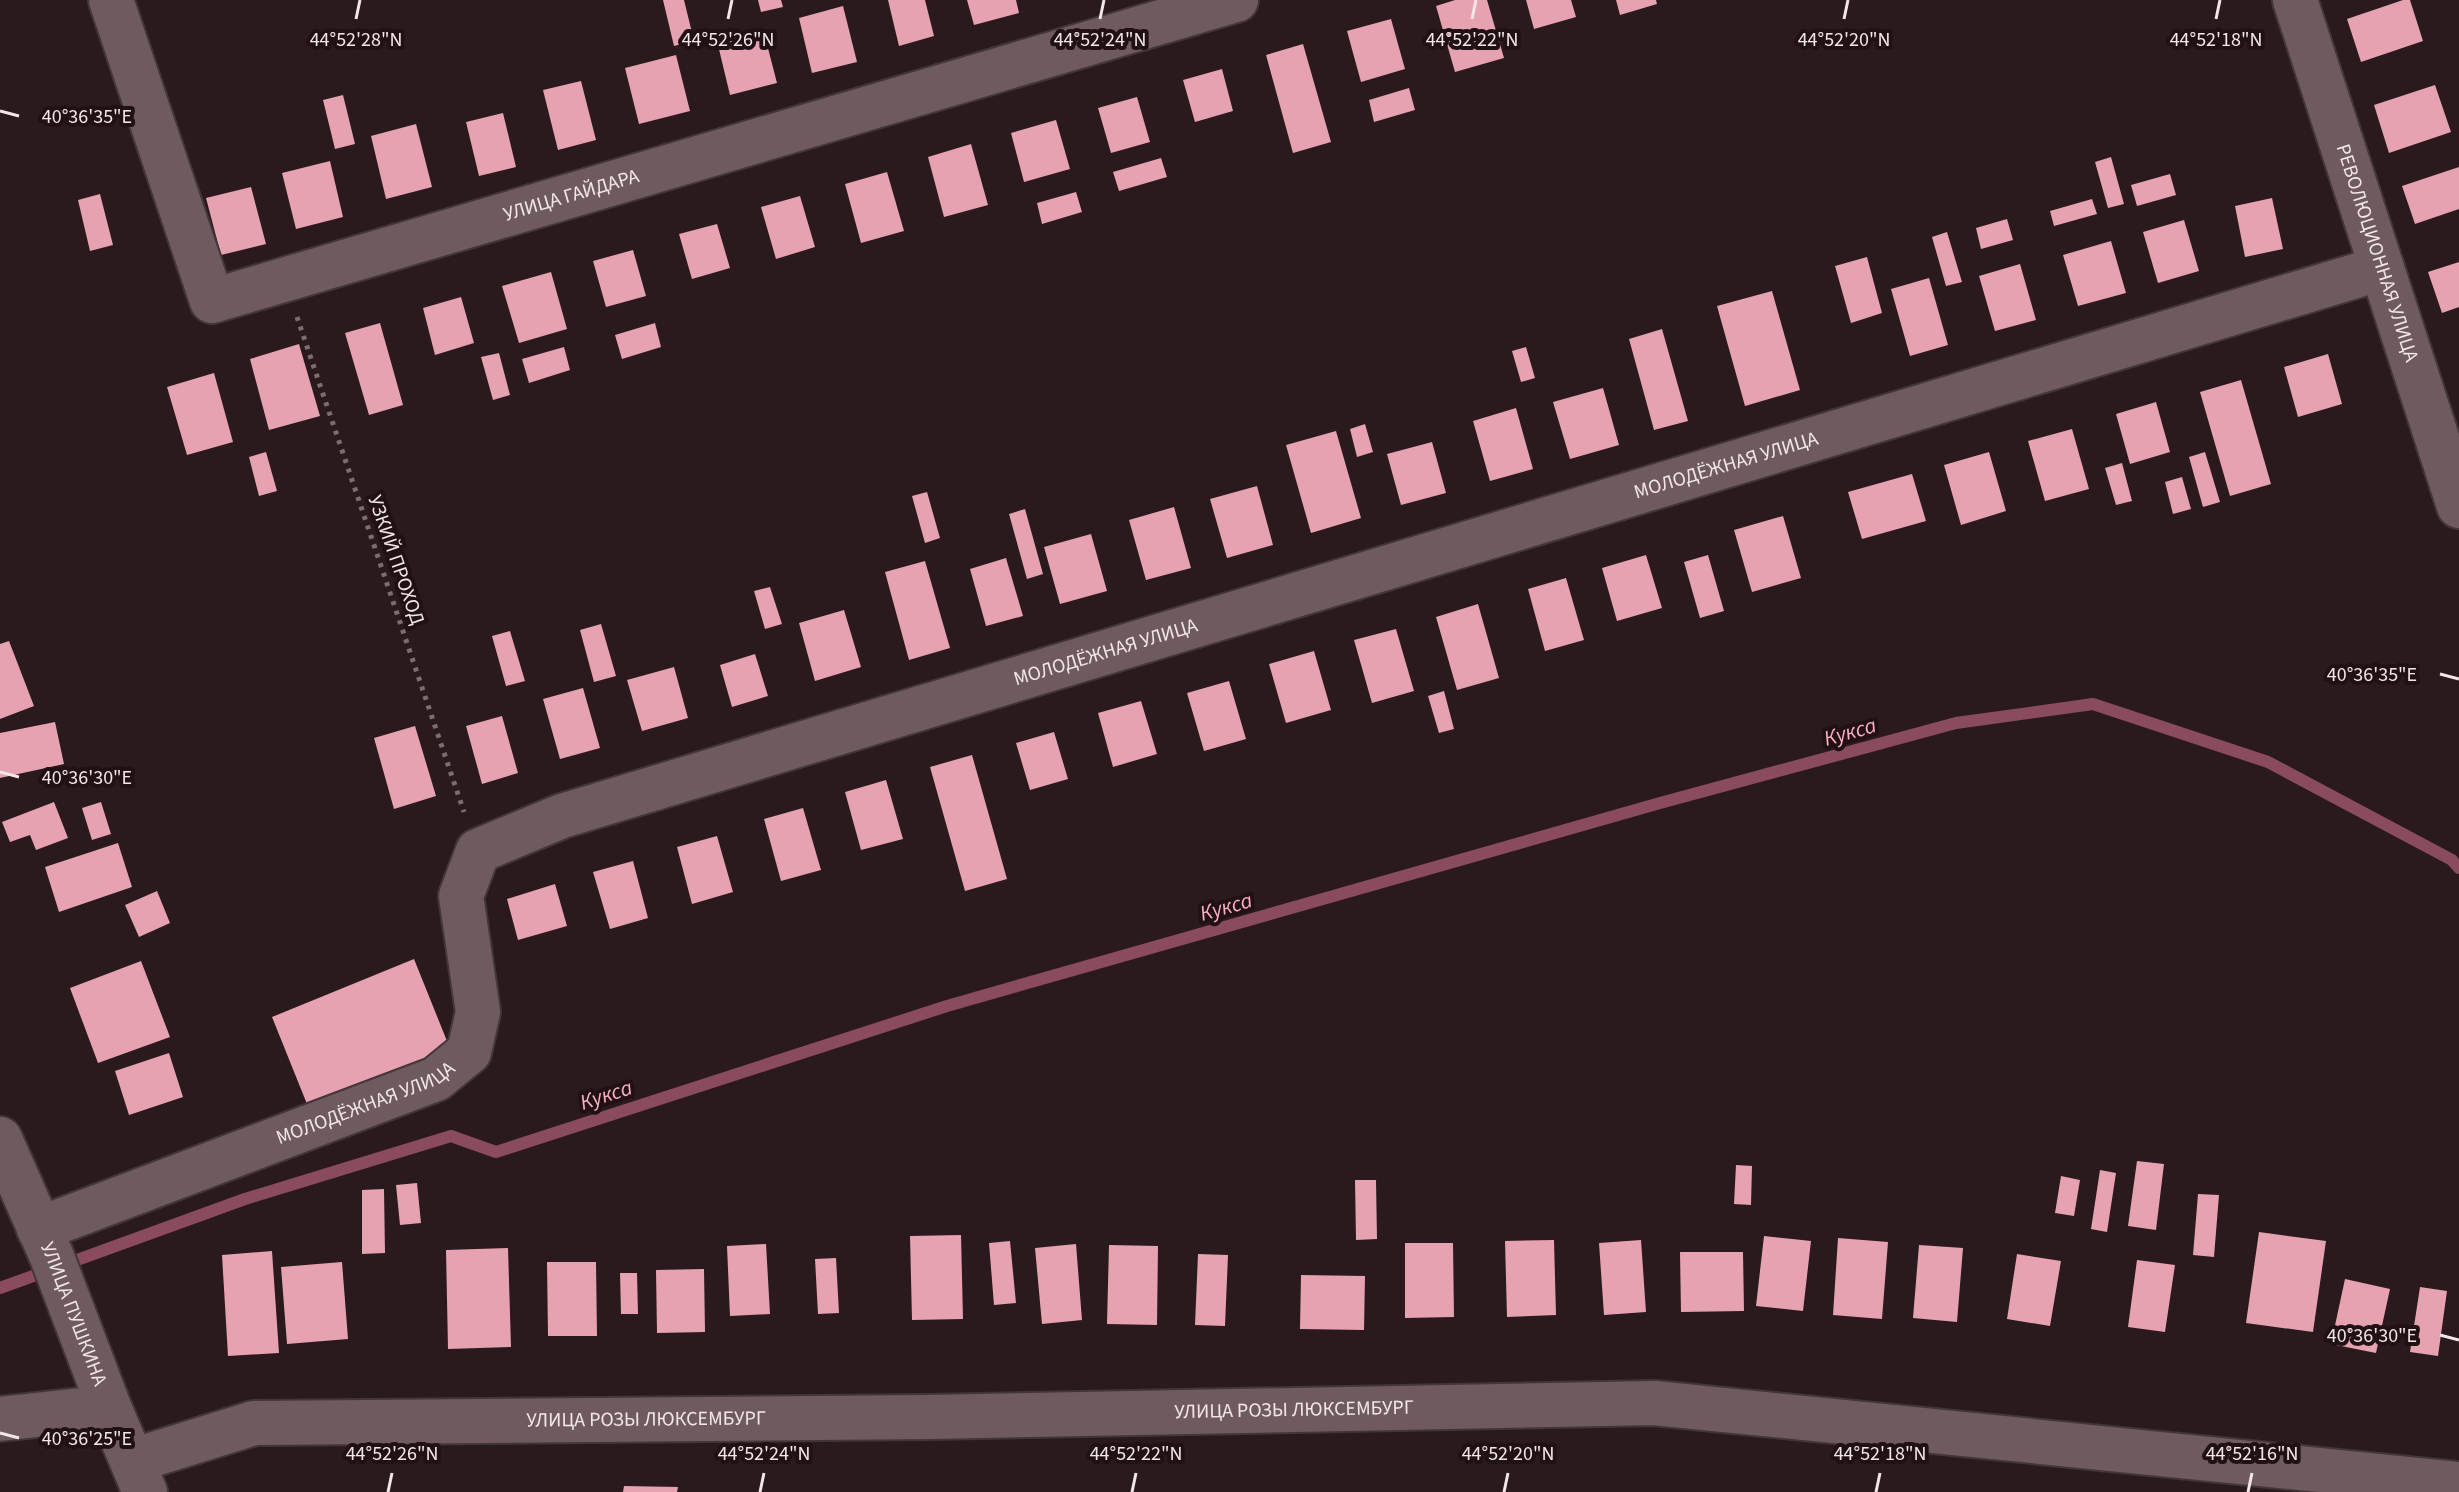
<svg xmlns="http://www.w3.org/2000/svg" width="2459" height="1492" font-family="'Source Sans 3',sans-serif">
  <style>
    .lines { fill: none; stroke-linecap: round; stroke-linejoin: round }
    .stream { stroke: #8a4c5c; stroke-width: 12 }
    .building { fill: #e7a2b1 }
    .minor-casing { stroke: #433639; stroke-width: 48 }
    .path { stroke: #7b6d70; stroke-width: 5; stroke-dasharray: 4 6; stroke-linecap: butt }
    .minor { stroke: #6f5b5f; stroke-width: 44 }
    .ticks { fill: none; stroke: #f2e6e8; stroke-width: 3 }
    .labels { text-anchor: middle; dominant-baseline: central; stroke-width: 8; stroke-linejoin: round; paint-order: stroke }
    .street-label { font-size: 20px; fill: #f2e6e8; stroke: #211114 }
    .water-label { font-size: 22px; font-style: italic; fill: #fbafc0; stroke: #211114 }
    .ticks-label { font-size: 20px; text-anchor: middle; fill: #f2e6e8; stroke: #211114; stroke-width: 8; stroke-linejoin: round; paint-order: stroke }
  </style>
  <rect width="100%" height="100%" fill="#2a1a1e"/>
  <g class="lines">
    <path class="stream" d="M0,1288L245,1199L451,1136L496,1152L947,1006L1660,803L1956,723L2093,704L2268,762L2452,860L2459,868"/>
  </g>
  <path class="building" d="M663,0H684L694,41L674,46Z
    M758,0H781L783,7L761,12Z
    M888,0H925L934,36L899,46Z
    M967,0H1016L1019,13L974,25Z
    M1455,0H1487L1504,58L1455,72L1436,6Z
    M1526,0H1571L1576,17L1534,29Z
    M1616,0H1656L1657,4L1620,15Z
    M2403,0H2410L2423,41L2361,62L2347,19Z
    M843,6L857,62L812,73L799,18Z
    M1391,19L1405,69L1361,82L1347,31Z
    M763,29L777,83L730,95L717,41Z
    M1303,44L1331,142L1293,153L1266,55Z
    M676,55L690,111L639,124L625,68Z
    M1222,69L1233,111L1195,122L1183,80Z
    M581,81L596,140L558,150L543,90Z
    M2435,85L2451,132L2389,153L2374,105Z
    M1409,88L1415,110L1374,122L1369,100Z
    M343,95L355,144L335,149L323,100Z
    M1137,97L1150,142L1111,153L1098,108Z
    M503,113L516,167L479,176L466,122Z
    M1056,120L1070,169L1024,182L1011,133Z
    M416,124L432,187L386,199L371,136Z
    M971,144L988,205L944,217L928,157Z
    M2111,157L2124,204L2108,208L2095,162Z
    M1161,158L1167,177L1119,191L1113,172Z
    M330,161L343,217L296,229L282,173Z
    M2459,167V209L2415,224L2402,186Z
    M887,172L904,231L861,243L845,184Z
    M2170,174L2176,195L2137,206L2131,185Z
    M251,187L266,244L221,255L206,198Z
    M1076,192L1082,212L1042,224L1037,203Z
    M100,194L113,245L90,251L78,200Z
    M800,196L815,247L776,259L761,207Z
    M2272,198L2283,249L2245,257L2235,206Z
    M2092,199L2097,214L2054,226L2050,211Z
    M2007,219L2013,240L1981,249L1976,228Z
    M2184,220L2199,271L2158,283L2143,232Z
    M717,224L730,268L692,279L679,234Z
    M1947,232L1962,282L1946,286L1932,237Z
    M2111,241L2126,293L2078,306L2063,255Z
    M633,250L646,296L606,307L593,261Z
    M1867,257L1882,313L1851,323L1835,266Z
    M2459,262V307L2442,313L2428,272Z
    M2020,264L2036,320L1995,331L1979,276Z
    M551,272L567,329L519,343L502,286Z
    M1929,278L1948,345L1910,356L1891,289Z
    M1772,291L1800,390L1745,406L1717,306Z
    M461,297L474,343L435,355L423,308Z
    M380,323L403,405L369,415L345,333Z
    M655,323L661,347L622,359L615,335Z
    M1662,329L1688,421L1654,430L1629,339Z
    M299,344L320,416L269,430L250,359Z
    M564,347L570,370L529,383L522,359Z
    M1526,347L1535,378L1521,382L1512,351Z
    M499,353L510,395L493,400L481,357Z
    M2328,354L2342,404L2298,417L2284,367Z
    M214,373L233,442L187,455L167,387Z
    M2241,380L2271,484L2230,496L2200,392Z
    M1603,388L1619,445L1570,459L1553,402Z
    M2156,402L2170,452L2130,464L2116,414Z
    M1516,408L1533,469L1490,481L1473,421Z
    M1365,424L1373,452L1357,457L1350,429Z
    M2072,429L2089,489L2045,501L2028,441Z
    M1336,431L1361,518L1311,533L1286,445Z
    M1432,442L1446,493L1401,505L1387,454Z
    M266,452L277,491L259,496L249,457Z
    M1989,452L2006,511L1961,525L1944,465Z
    M2205,452L2220,502L2203,507L2189,457Z
    M2122,463L2132,501L2116,505L2105,468Z
    M1912,474L1926,521L1862,539L1848,492Z
    M2182,477L2191,509L2173,514L2165,482Z
    M1257,486L1273,545L1227,558L1210,499Z
    M927,492L940,538L925,543L912,496Z
    M1174,507L1191,568L1146,580L1129,520Z
    M1025,509L1043,574L1027,579L1009,514Z
    M1783,516L1801,578L1752,592L1734,530Z
    M1091,534L1107,591L1060,604L1044,547Z
    M1646,555L1662,608L1617,621L1602,568Z
    M1708,555L1724,611L1700,618L1684,562Z
    M1006,558L1023,616L986,626L970,569Z
    M925,561L950,648L909,660L885,572Z
    M1566,578L1584,640L1545,651L1528,589Z
    M770,587L782,624L765,629L754,591Z
    M1478,604L1499,678L1457,690L1436,617Z
    M844,610L861,667L815,681L799,623Z
    M601,624L616,676L594,682L580,630Z
    M1396,629L1414,691L1372,703L1354,640Z
    M510,631L525,681L506,686L492,636Z
    M9,641L34,706L0,719V644Z
    M1314,651L1331,710L1286,723L1269,664Z
    M755,654L768,696L732,707L720,665Z
    M674,667L688,718L642,731L627,680Z
    M1229,681L1246,739L1204,751L1187,693Z
    M583,688L600,748L560,759L543,699Z
    M1444,691L1454,729L1439,733L1428,696Z
    M1141,701L1157,754L1113,767L1098,713Z
    M502,716L518,773L482,784L466,726Z
    M55,722L64,764L0,778V733Z
    M415,726L436,796L394,809L374,738Z
    M1054,732L1068,779L1030,790L1016,743Z
    M972,755L1007,879L965,891L930,767Z
    M886,780L903,839L861,850L845,792Z
    M54,802L68,838L36,850L30,835L10,842L2,822Z
    M101,802L111,834L92,840L82,808Z
    M803,808L821,870L781,881L764,819Z
    M717,836L733,892L692,904L677,847Z
    M118,843L132,887L59,912L45,867Z
    M633,861L648,918L610,929L593,872Z
    M555,884L567,926L518,940L507,899Z
    M157,891L170,923L139,937L125,905Z
    M414,959L451,1051L309,1109L272,1017Z
    M141,961L170,1037L98,1063L70,988Z
    M169,1053L183,1097L129,1115L115,1071Z
    M2137,1161L2164,1164L2156,1230L2128,1226Z
    M1736,1165L1752,1166L1751,1205L1734,1204Z
    M2100,1170L2116,1173L2107,1232L2091,1229Z
    M2061,1176L2080,1180L2074,1216L2055,1213Z
    M1355,1180H1376L1377,1239L1356,1240Z
    M417,1183L421,1223L400,1225L396,1185Z
    M384,1189L385,1253L362,1254V1190Z
    M2198,1194L2219,1195L2214,1257L2193,1255Z
    M2259,1232L2326,1241L2313,1332L2246,1323Z
    M961,1235L963,1319L912,1320L910,1236Z
    M1764,1236L1811,1241L1803,1311L1756,1306Z
    M1838,1238L1888,1242L1882,1319L1833,1315Z
    M1554,1240L1556,1315L1507,1317L1505,1241Z
    M1641,1240L1646,1312L1604,1315L1599,1243Z
    M1010,1241L1016,1303L994,1305L989,1243Z
    M1405,1243H1453L1454,1317L1405,1318Z
    M766,1244L770,1314L730,1316L727,1246Z
    M1076,1244L1082,1320L1042,1324L1035,1248Z
    M1109,1245L1158,1246L1157,1325L1107,1324Z
    M1919,1245L1963,1248L1957,1322L1913,1318Z
    M508,1248L511,1347L448,1349L446,1250Z
    M272,1251L279,1353L228,1356L222,1255Z
    M1680,1252H1743L1744,1311L1681,1312Z
    M1198,1254L1228,1255L1225,1326L1195,1325Z
    M2017,1254L2061,1261L2050,1326L2007,1319Z
    M836,1258L839,1313L818,1314L815,1259Z
    M2137,1260L2175,1265L2165,1332L2128,1327Z
    M342,1262L348,1339L287,1344L281,1267Z
    M547,1262H596L597,1336H548Z
    M704,1269L705,1332L657,1333L656,1270Z
    M620,1273H637L638,1314H621Z
    M1301,1275L1365,1276L1364,1330L1300,1329Z
    M2345,1279L2390,1289L2376,1353L2331,1344Z
    M2420,1287L2447,1291L2438,1356L2410,1352Z
    M624,1486L678,1487L677,1492H623Z"/>
  <g class="lines">
    <defs>
      <g id="minor">
        <path id="s1" d="M111,0L212,301L1236,0"/>
        <path id="s2" d="M2295,0L2459,506"/>
        <path id="s3" d="M0,1139L52,1257L109,1407L145,1492"/>
        <path id="s4" d="M39,1229L436,1079L469,1052L478,1012L461,896L478,851L562,816L2382,268"/>
        <path d="M0,1419L109,1407"/>
        <path id="s5" d="M132,1461L254,1423L929,1417L1654,1403L2459,1484"/>
      </g>
    </defs>
    <use href="#minor" class="minor-casing"/>
    <path class="path" d="M297,317L464,812"/>
    <use href="#minor" class="minor"/>
  </g>
  <path class="ticks" d="M356,19L360,0M728,19L732,0M1100,19L1104,0M1472,19L1476,0M1844,19L1848,0M2216,19L2220,0M0,111L19,116M2440,674L2459,679M0,772L19,777M2440,1335L2459,1340M0,1433L19,1438M388,1492L392,1473M760,1492L764,1473M1132,1492L1136,1473M1504,1492L1508,1473M1876,1492L1880,1473M2248,1492L2252,1473"/>
  <g class="labels">
    <g class="street-label">
      <text stroke="none"><textPath href="#s1" startOffset="692">УЛИЦА ГАЙДАРА</textPath></text>
      <text stroke="none"><textPath href="#s2" startOffset="266">РЕВОЛЮЦИОННАЯ УЛИЦА</textPath></text>
      <text stroke="none"><textPath href="#s4" startOffset="1980">МОЛОДЁЖНАЯ УЛИЦА</textPath></text>
      <text transform="translate(396 560) rotate(71)">УЗКИЙ ПРОХОД</text>
      <text stroke="none"><textPath href="#s4" startOffset="1332">МОЛОДЁЖНАЯ УЛИЦА</textPath></text>
      <text stroke="none"><textPath href="#s4" startOffset="350">МОЛОДЁЖНАЯ УЛИЦА</textPath></text>
      <text stroke="none"><textPath href="#s3" startOffset="190">УЛИЦА ПУШКИНА</textPath></text>
      <text stroke="none"><textPath href="#s5" startOffset="1168">УЛИЦА РОЗЫ ЛЮКСЕМБУРГ</textPath></text>
      <text stroke="none"><textPath href="#s5" startOffset="520">УЛИЦА РОЗЫ ЛЮКСЕМБУРГ</textPath></text>
    </g>
    <g class="water-label">
      <text transform="translate(1850 732) rotate(-16)">Кукса</text>
      <text transform="translate(1226 907) rotate(-16)">Кукса</text>
      <text transform="translate(606 1095) rotate(-18)">Кукса</text>
    </g>
  </g>
  <g class="ticks-label">
    <text x="356" y="46">44°52'28"N</text>
    <text x="728" y="46">44°52'26"N</text>
    <text x="1100" y="46">44°52'24"N</text>
    <text x="1472" y="46">44°52'22"N</text>
    <text x="1844" y="46">44°52'20"N</text>
    <text x="2216" y="46">44°52'18"N</text>
    <text x="87" y="123">40°36'35"E</text>
    <text x="2372" y="681">40°36'35"E</text>
    <text x="87" y="784">40°36'30"E</text>
    <text x="2372" y="1342">40°36'30"E</text>
    <text x="87" y="1445">40°36'25"E</text>
    <text x="392" y="1460">44°52'26"N</text>
    <text x="764" y="1460">44°52'24"N</text>
    <text x="1136" y="1460">44°52'22"N</text>
    <text x="1508" y="1460">44°52'20"N</text>
    <text x="1880" y="1460">44°52'18"N</text>
    <text x="2252" y="1460">44°52'16"N</text>
  </g>
</svg>
